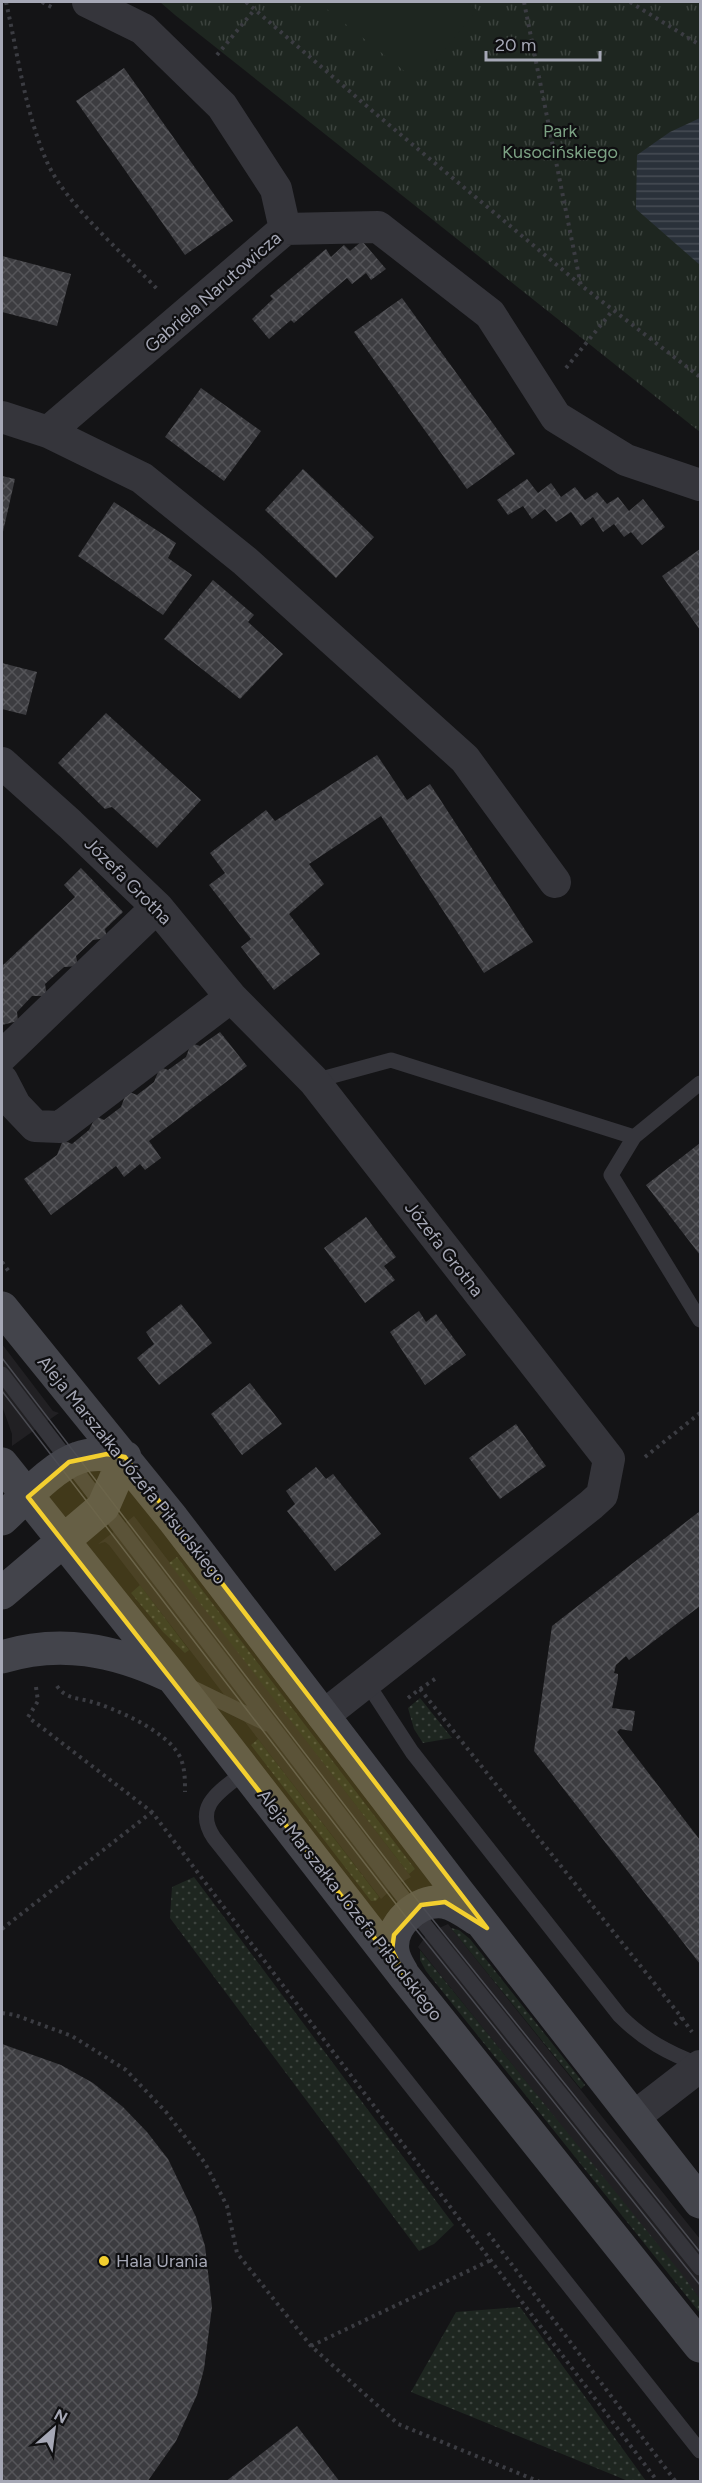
<svg xmlns="http://www.w3.org/2000/svg" width="702" height="2483" font-family="Figtree,sans-serif">
  <style>
    .built { fill: #212023 }
    .grass { fill: url(#grass-dots) }
    .park { fill: url(#park-tufts) }
    .garden { fill: #1e2620 }
    .water { fill: url(#water-rules) }
    .building { fill: url(#building-cross-hatch) }
    .lines { fill: none; stroke-linecap: round; stroke-linejoin: round }
    .path { stroke: #3b3c42; stroke-width: 4; stroke-dasharray: 3 4.5; stroke-linecap: butt }
    .lane { stroke: #35353b; stroke-width: 15 }
    .street { stroke: #35353b; stroke-width: 32 }
    .secondary { stroke: #43444b; stroke-width: 33 }
    .tram { stroke: #4a4b52; stroke-width: 1.5 }
    .marked { fill: #f3cf2f; fill-opacity: 0.2; stroke: #f3cf2f; stroke-width: 4.5; stroke-linejoin: round }
    .poi-dot { fill: #f3cf2f; stroke: #0f0f11; stroke-width: 2 }
    .labels { text-anchor: middle; dominant-baseline: central; stroke-width: 4.5; stroke-linejoin: round; paint-order: stroke }
    .park-label { font-size: 18px; fill: #7ca284; stroke: #0f0f11 }
    .street-label { font-size: 18px; fill: #a6a8b6; stroke: #0f0f11 }
    .poi-label { font-size: 18px; fill: #a6a8b6; stroke: #0f0f11; text-anchor: start }
  </style>
  <defs>
    <pattern id="grass-dots" width="8" height="8" patternUnits="userSpaceOnUse" patternTransform="scale(1.5)"><rect width="8" height="8" fill="#1e2620"/><path d="M2 2h.1M6 6h.1" fill="none" stroke="#3c433e" stroke-width="1.8" stroke-linecap="round"/></pattern>
    <pattern id="park-tufts" width="24" height="20" patternUnits="userSpaceOnUse" patternTransform="scale(1.5)"><rect width="24" height="20" fill="#1e2620"/><path d="M3 7l-1-3M5 7V3M7 7l1-3M15 17l-1-3M17 17v-4M19 17l1-3" fill="none" stroke="#3c433e"/></pattern>
    <pattern id="water-rules" width="6" height="5" patternUnits="userSpaceOnUse" patternTransform="scale(1.5)"><rect width="6" height="5" fill="#2a313a"/><path d="M0 2.5h6" fill="none" stroke="#464c54"/></pattern>
    <pattern id="building-cross-hatch" width="8" height="8" patternUnits="userSpaceOnUse" patternTransform="scale(1.5)"><rect width="8" height="8" fill="#3c3c40"/><path d="M0 0l8 8M0 8l8-8" fill="none" stroke="#555559"/></pattern>
  </defs>
  <rect width="100%" height="100%" fill="#141416"/>
  <path class="built" d="M2,1344L53,1411L59,1413L12,1446V1434L2,1406Z
    M134,1516L409,1874L411,1877L395,1886L381,1899L109,1545L105,1542L98,1544Z
    M448,1924L700,2239V2299L418,1947L428,1933Z"/>
  <path class="grass" d="M177,1557L415,1869L409,1874L169,1563Z
    M140,1585L189,1650L185,1653L163,1632L131,1593Z
    M420,1698L452,1738L423,1743L414,1729L408,1708Z
    M258,1739L379,1897L376,1901H371L251,1745Z
    M194,1877L454,2225L434,2244L419,2251L170,1918L172,1887Z
    M451,1928L459,1930L470,1939L585,2085L581,2089Z
    M420,1950L681,2273L700,2299V2313L426,1971L420,1960Z
    M520,2307L646,2481H628L411,2392L456,2312Z"/>
  <path class="park" d="M160,2H700V432L175,15Z"/>
  <path class="garden" d="M318,2H466L477,10L418,82Z"/>
  <path class="water" d="M700,118V265L636,209L637,155L670,132Z"/>
  <path class="building" d="M124,68L233,221L185,255L76,101Z
    M362,241L386,269L371,280L366,273L352,284L347,278L294,323L291,320L269,339L252,319L273,299L270,296L326,249L331,257L344,245L350,251Z
    M2,256L71,274L57,326L2,312Z
    M402,298L515,454L467,489L354,332Z
    M201,388L261,431L224,481L165,437Z
    M303,469L374,537L336,578L265,510Z
    M2,476L15,479L2,536Z
    M527,479L538,493L551,483L561,497L575,487L585,500L597,492L607,504L618,497L629,511L643,499L665,527L642,545L631,532L624,537L614,524L603,532L593,517L581,526L571,512L556,522L545,509L532,519L523,506L508,515L497,500Z
    M114,502L176,543L168,558L192,575L163,615L78,556Z
    M700,549V630L662,576Z
    M213,580L254,615L248,622L283,654L240,699L164,639Z
    M2,663L37,672L26,715L2,709Z
    M106,713L201,800L157,848L112,807L105,809L58,763Z
    M377,755L407,800L430,784L533,942L484,973L381,816L309,864L324,884L289,914L320,954L274,990L241,947L251,939L209,885L225,873L210,853L266,810L275,821Z
    M81,868L123,912L105,929L107,938L93,940L76,956L78,966L64,967L45,984L47,996H32L17,1012L18,1021L2,1025V966L75,897L64,885Z
    M220,1032L247,1066L149,1141L161,1158L145,1170L140,1164L124,1177L116,1166L51,1215L24,1179L57,1155L63,1140L72,1144L89,1130L96,1116L104,1120L121,1107L127,1091L137,1095L154,1082L160,1067L168,1070L186,1057L191,1043L200,1046Z
    M700,1143V1255L646,1185Z
    M366,1217L396,1257L384,1266L395,1280L365,1303L324,1248Z
    M181,1304L212,1343L159,1385L137,1358L154,1344L146,1332Z
    M419,1311L426,1322L436,1314L466,1355L425,1385L390,1332Z
    M250,1383L282,1424L242,1455L211,1414Z
    M516,1424L546,1466L500,1499L469,1458Z
    M316,1467L326,1479L333,1474L381,1534L335,1571L287,1511L295,1504L286,1491Z
    M700,1511V1606L629,1660L626,1656L616,1665L614,1673L618,1674V1678L612,1708L635,1711L632,1731L620,1729L617,1732L700,1840V1964L534,1751L552,1626Z
    M2,2044L61,2065L93,2083L123,2107L147,2132L168,2159L196,2217L205,2246L212,2307L204,2369L197,2395L176,2441L147,2482H2Z
    M297,2426L340,2482H225Z"/>
  <g class="lines">
    <path class="path" d="M6,2C18,55 25,112 47,162C66,205 126,256 159,291
      M42,2L55,9
      M246,2L376,114L582,286L700,377
      M524,2L581,286
      M630,2L700,45
      M217,55L255,9
      M566,368L613,310
      M2,1262L10,1273
      M645,1457L700,1413
      M57,1686C65,1698 76,1698 89,1701C115,1708 166,1731 179,1755C185,1766 185,1779 185,1792
      M36,1687L38,1701L28,1717L152,1812L658,2482
      M420,1689L438,1677
      M408,1698L420,1689L682,2018L674,2025
      M2,1929L152,1812
      M2,2013L15,2015L72,2036L126,2070L166,2112L205,2163L227,2206L237,2253L311,2346L398,2424L540,2482
      M682,2018L692,2032
      M488,2233L676,2482
      M311,2346L491,2260"/>
    <path class="lane" d="M314,1081L391,1060L634,1137L700,1083
      M634,1137L611,1175L700,1320
      M2,1374L413,1910L700,2268
      M367,1683L412,1752L620,2016C644,2040 668,2053 700,2065
      M189,1686L267,1724
      M246,1771C222,1790 192,1805 214,1838L700,2451"/>
    <path class="street" d="M88,2L143,29L222,106L276,189L285,229
      M2,417L48,432L142,478L245,561L465,759L555,882
      M48,432L285,229L378,227L490,314L556,417L626,460L700,485
      M2,763L70,824L157,907L231,997L314,1081L609,1459L602,1495L591,1505L323,1716
      M2,1056L157,907
      M2,1080L15,1105L35,1126L60,1127L231,997
      M634,2117L700,2066"/>
    <path class="secondary" d="M2,1308L173,1519L458,1892L700,2202
      M2,1464L173,1678L405,1977L700,2346
      M2,1519C22,1501 53,1466 78,1458C93,1452 109,1455 125,1457
      M2,1593L103,1507L125,1457
      M2,1657C60,1639 114,1650 168,1675
      M402,1972C398,1965 394,1959 393,1951C389,1925 418,1899 443,1902C455,1904 466,1912 476,1919"/>
    <path class="tram" d="M2,1358L421,1905L700,2252
      M2,1391L406,1917L700,2285"/>
  </g>
  <path class="marked" d="M107,1454L125,1457L487,1928L445,1902L421,1905L394,1935L392,1950L405,1977L28,1497L69,1462Z"/>
  <circle class="poi-dot" cx="104" cy="2261" r="6"/>
  <g class="labels">
    <g class="park-label">
      <text x="560" y="131">Park<tspan x="560" dy="21">Kusocińskiego</tspan></text>
    </g>
    <g class="street-label">
      <text transform="translate(213 292) rotate(-41)">Gabriela Narutowicza</text>
      <text transform="translate(128 881) rotate(45)">Józefa Grotha</text>
      <text transform="translate(444 1249) rotate(52)">Józefa Grotha</text>
      <text transform="translate(132 1470) rotate(51)">Aleja Marszałka Józefa Piłsudskiego</text>
      <text transform="translate(350 1905) rotate(52)">Aleja Marszałka Józefa Piłsudskiego</text>
    </g>
    <g class="poi-label">
      <text x="116" y="2261">Hala Urania</text>
    </g>
  </g>
  <rect width="702" height="2483" fill="none" stroke="#a6a8b6" stroke-width="6"/>
  <g transform="translate(54 2429) rotate(28)" stroke="#0f0f11" stroke-width="4.5" paint-order="stroke">
  <path d="M0-4.5L10 22L0 15L-10 22Z" fill="#a6a8b6"/>
  <text y="-9" font-size="16" font-weight="bold" text-anchor="middle" fill="#a6a8b6">N</text>
  </g>
  <path d="M486 51v9h114v-9" fill="none" stroke="#a6a8b6" stroke-width="3"/>
  <text x="495" y="51" font-size="18" fill="#a6a8b6" stroke="#0f0f11" stroke-width="4.5" paint-order="stroke">20 m</text>
</svg>
